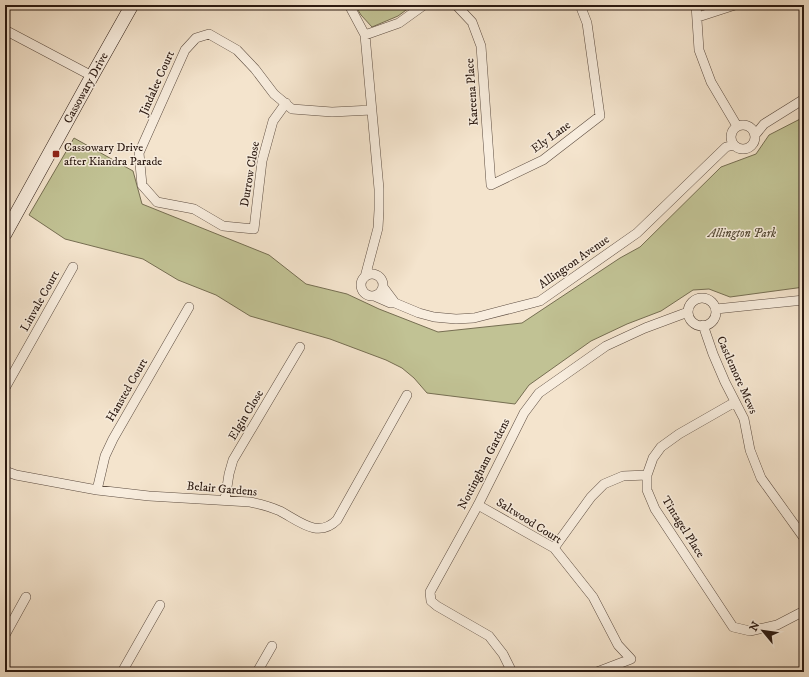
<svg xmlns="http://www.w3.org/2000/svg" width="809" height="677" font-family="'IM FELL DW Pica',serif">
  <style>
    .park { fill: #c1c294; stroke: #766e52 }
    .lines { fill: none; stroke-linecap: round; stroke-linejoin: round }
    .street-casing { stroke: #5c4c40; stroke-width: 10 }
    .secondary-casing { stroke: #2a1911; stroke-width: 14 }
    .street { stroke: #f8edde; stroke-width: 9 }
    .secondary { stroke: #f8edde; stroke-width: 13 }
    .poi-dot { fill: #8f2418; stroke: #f8edde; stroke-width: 1.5 }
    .labels { text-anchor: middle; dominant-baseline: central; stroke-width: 3; stroke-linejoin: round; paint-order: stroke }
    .street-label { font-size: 12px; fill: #2a1911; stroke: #f8edde }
    .poi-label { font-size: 12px; fill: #2a1911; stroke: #f8edde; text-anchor: start }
    .park-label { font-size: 12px; font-style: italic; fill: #574c38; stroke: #f8edde }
  </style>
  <rect width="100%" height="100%" fill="#f4e4cd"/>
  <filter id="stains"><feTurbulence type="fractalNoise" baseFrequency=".005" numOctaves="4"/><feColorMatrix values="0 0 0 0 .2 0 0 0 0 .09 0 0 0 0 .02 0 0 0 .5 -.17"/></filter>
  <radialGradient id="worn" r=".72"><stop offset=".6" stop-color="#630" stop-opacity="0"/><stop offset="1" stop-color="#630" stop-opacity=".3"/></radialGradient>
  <path class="park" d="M355,5H413L398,16L372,27L361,15Z
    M804,117V287L730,297L709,289L693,290L661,311L627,324L591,341L529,385L515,404L427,393L414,378L402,368L386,360L330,339L250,316L216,295L178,280L143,259L65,239L29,215L74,138L133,171L142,204L269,255L306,284L347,294L379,309L438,332L522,323L620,258L640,247L721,167L756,154L769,135Z"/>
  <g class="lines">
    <defs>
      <path id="street" d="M349,5L365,35L379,189V210L378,228L365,277
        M456,5L472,22L481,46L491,185L543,160L600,116L587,23L580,5
        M696,5L699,50L711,82L737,126
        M698,17L735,5
        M5,30L92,76
        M365,35L399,23L424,5
        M286,103L273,121L262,161L254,229L223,226L194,209L157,202L142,185L139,153L185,50L196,38L209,34L237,50L255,69L274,94L292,109L332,112L372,110
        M731 137a12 12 0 1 1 24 0a12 12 0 1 1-24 0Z
        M755,135L764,124L804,99
        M361 285a11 11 0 1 1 22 0a11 11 0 1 1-22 0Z
        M383,287L395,303
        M374,296L390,303H395L419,313L434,317L456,319L474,318L540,301L637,233L726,147L734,145
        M688 312a14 14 0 1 1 28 0a14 14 0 1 1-28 0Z
        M716,309L804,300
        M703,325L713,354L725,382L744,419L750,450L761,478L804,538
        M5,388L73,267
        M735,402L679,434L661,447L653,458L647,475V490L655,509L733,627L750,631L777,625L804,611
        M5,471L16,475L97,490L149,496L250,502C260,504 271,507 280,511C299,521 318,539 337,520L407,395
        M97,490L105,456L113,439L189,307
        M225,500L229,474L233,460L300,347
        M478,505L554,548L593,597L618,645L631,659L597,672
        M554,548L591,497L604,484L623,476L647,475
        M5,635L26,597
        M122,672L160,605
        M257,672L272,646
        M512,672L503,654L489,636L437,606L431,601L430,592L478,505L524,413L539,393L606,346L645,328L688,312"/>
      <path id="secondary" d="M5,234L92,76L132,5"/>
    </defs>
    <use href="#street" class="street-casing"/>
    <use href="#secondary" class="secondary-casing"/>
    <use href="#street" class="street"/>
    <use href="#secondary" class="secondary"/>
  </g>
  <rect class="poi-dot" x="52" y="150" width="8" height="8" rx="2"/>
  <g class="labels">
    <g class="street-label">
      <text transform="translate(157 83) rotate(-66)">Jindalee Court</text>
      <text transform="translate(86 88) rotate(-61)">Cassowary Drive</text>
      <text transform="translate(472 92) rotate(-94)">Kareena Place</text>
      <text transform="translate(551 137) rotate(-36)">Ely Lane</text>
      <text transform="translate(250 174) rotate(-80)">Durrow Close</text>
      <text transform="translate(574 262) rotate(-35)">Allington Avenue</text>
      <text transform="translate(40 301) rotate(-61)">Linvale Court</text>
      <text transform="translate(737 375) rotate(66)">Castlemore Mews</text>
      <text transform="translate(127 390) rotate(-60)">Hansted Court</text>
      <text transform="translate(246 415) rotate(-59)">Elgin Close</text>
      <text transform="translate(484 464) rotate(-63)">Nottingham Gardens</text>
      <text transform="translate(222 489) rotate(5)">Belair Gardens</text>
      <text transform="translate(529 521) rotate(32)">Saltwood Court</text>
      <text transform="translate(683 527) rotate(58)">Tintagel Place</text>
    </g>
    <g class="poi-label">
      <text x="64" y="147">Cassowary Drive<tspan x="64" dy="14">after Kiandra Parade</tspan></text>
    </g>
    <g class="park-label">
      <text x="742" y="233">Allington Park</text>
    </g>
  </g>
  <rect width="809" height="677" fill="none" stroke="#f4e4cd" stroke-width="20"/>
  <rect x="6" y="6" width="797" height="665" fill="none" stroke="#2a1911" stroke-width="2"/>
  <rect x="10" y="10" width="789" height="657" fill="none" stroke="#2a1911"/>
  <g transform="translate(763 631) rotate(299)" stroke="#f8edde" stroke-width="3" paint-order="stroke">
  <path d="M0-3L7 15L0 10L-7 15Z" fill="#2a1911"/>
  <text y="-6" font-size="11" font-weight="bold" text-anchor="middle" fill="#2a1911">N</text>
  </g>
  <rect width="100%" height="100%" filter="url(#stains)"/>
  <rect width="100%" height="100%" fill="url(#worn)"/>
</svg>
